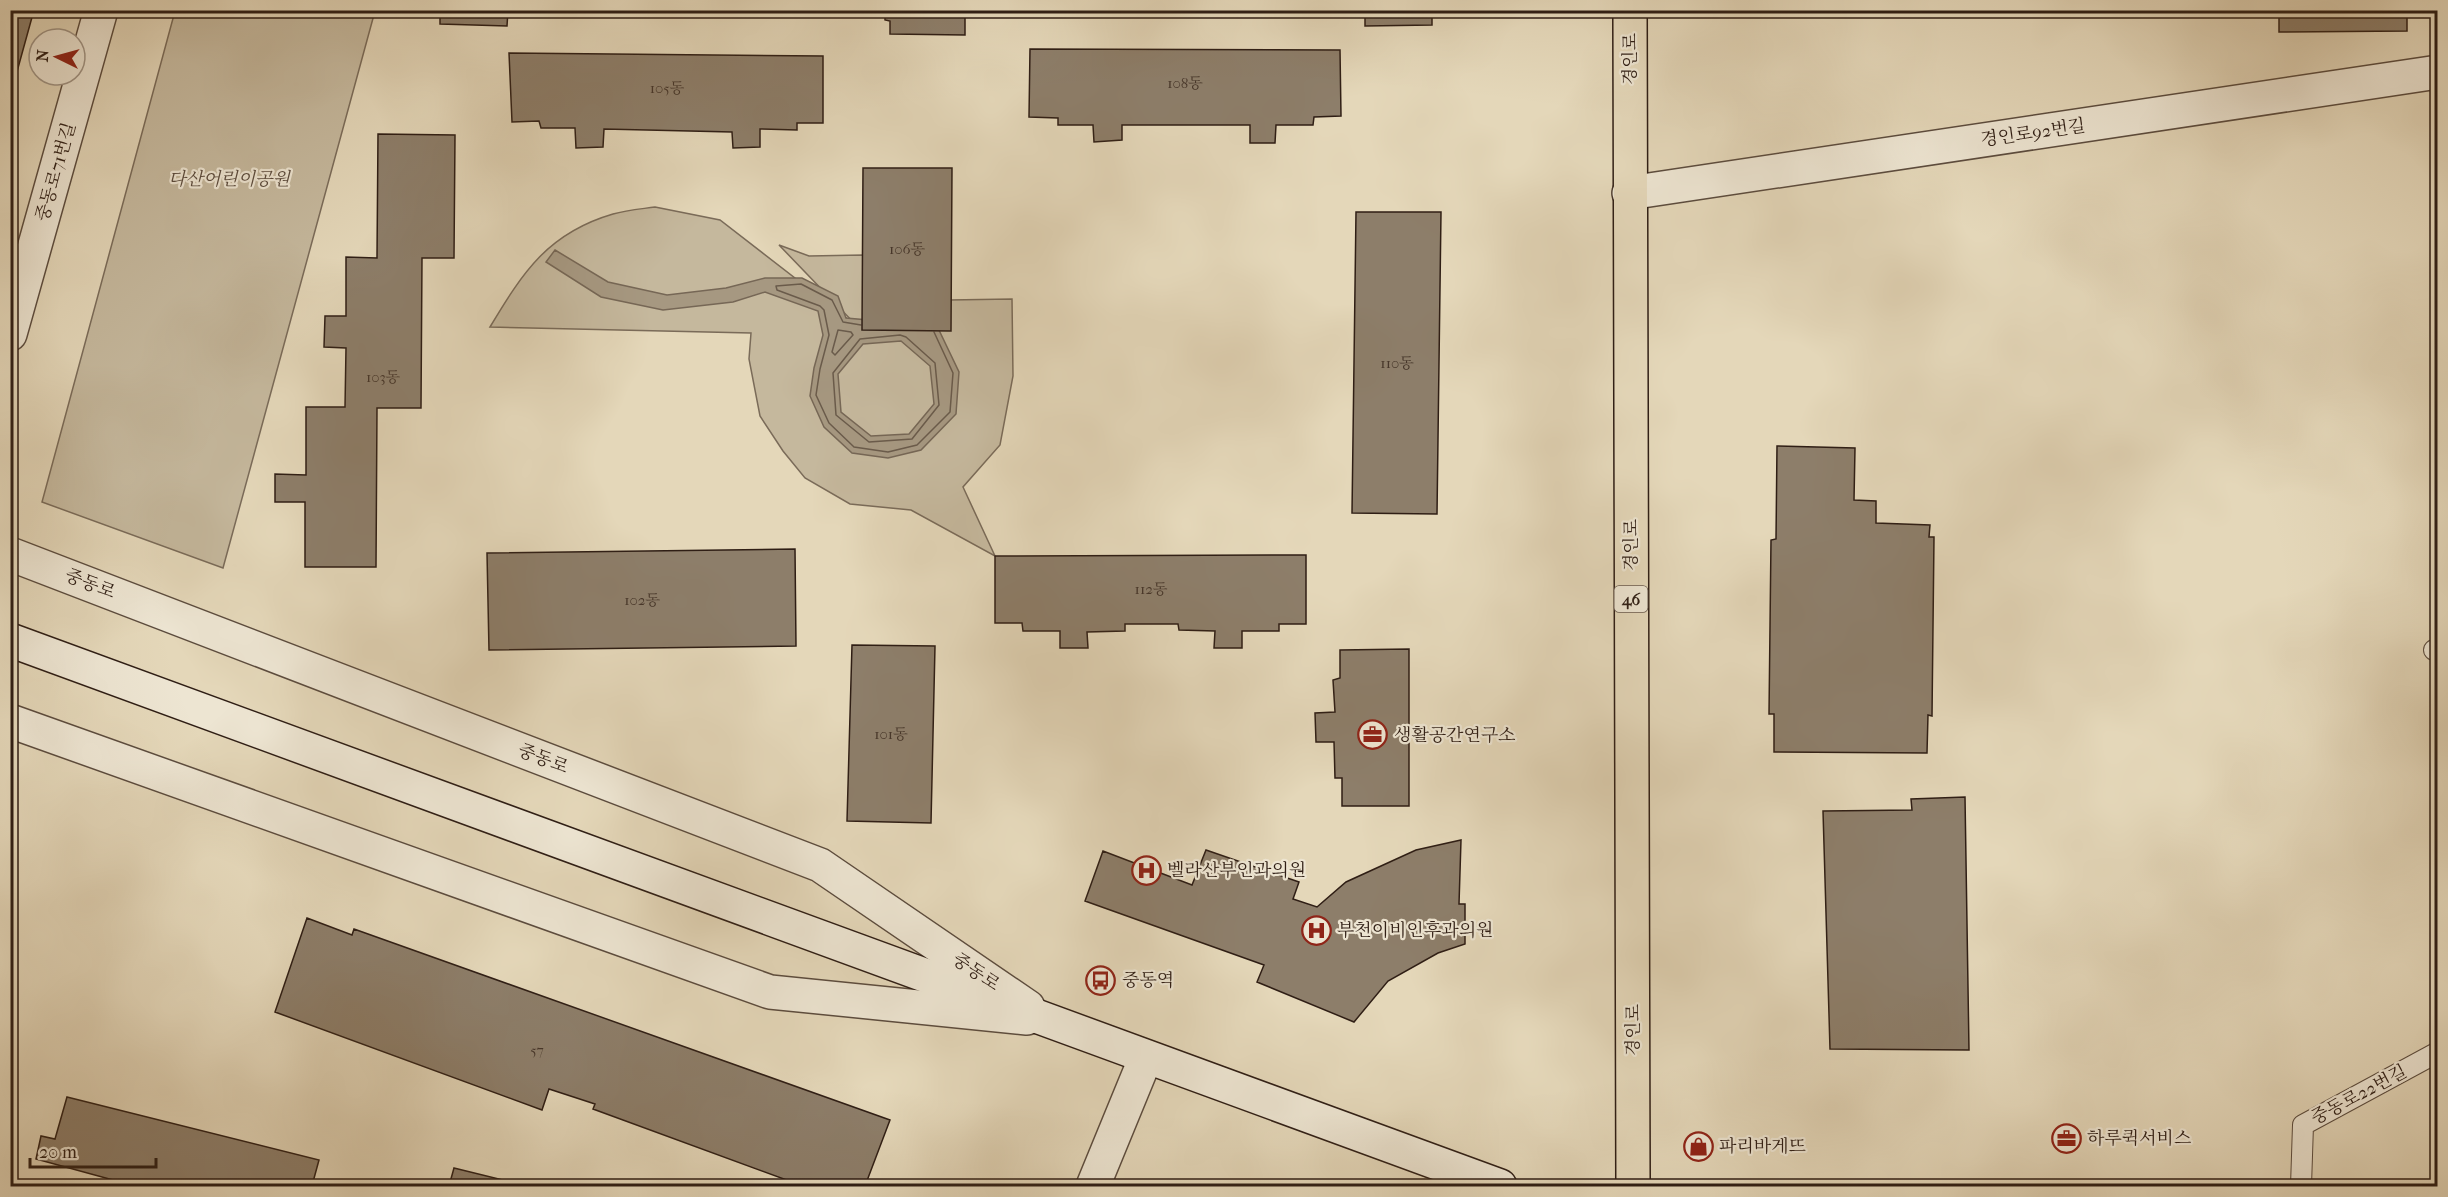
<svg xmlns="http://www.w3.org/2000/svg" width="2448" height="1197" font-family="'IM FELL French Canon','Noto Serif KR',serif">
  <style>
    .green { fill: #c5b89d; stroke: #7a6b59; stroke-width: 1.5 }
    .water { fill: #a69881; stroke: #766756; stroke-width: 1.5; fill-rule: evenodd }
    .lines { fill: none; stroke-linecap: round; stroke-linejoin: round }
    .shore { stroke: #6a5b4b; stroke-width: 1.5 }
    .building { fill: #8d7e6a; stroke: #2f1e15; stroke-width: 1.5 }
    .lane-casing { stroke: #5c4c3e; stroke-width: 22 }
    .street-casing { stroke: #5c4c3e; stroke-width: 36 }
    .secondary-casing { stroke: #2f1e15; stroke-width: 36 }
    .primary-casing { stroke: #2f1e15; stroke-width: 36 }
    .lane { stroke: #ede5d2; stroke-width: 20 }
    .street { stroke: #ede5d2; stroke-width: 33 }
    .secondary { stroke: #ede5d2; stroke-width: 33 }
    .primary { stroke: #e4d7b9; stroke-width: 33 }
    .labels { text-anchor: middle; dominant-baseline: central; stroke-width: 4.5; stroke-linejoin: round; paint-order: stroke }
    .number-label { font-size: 15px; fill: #46362a }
    .shield { fill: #ede5d2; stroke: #685a4e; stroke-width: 1.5 }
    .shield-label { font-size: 16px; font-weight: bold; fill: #2f1e15 }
    .street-label { font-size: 18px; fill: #2f1e15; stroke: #ede5d2 }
    .park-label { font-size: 18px; font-style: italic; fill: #5c4c3e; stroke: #ede5d2 }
    .poi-label { font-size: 18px; fill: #2f1e15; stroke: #ede5d2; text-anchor: start }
  </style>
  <rect width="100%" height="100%" fill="#e4d7b9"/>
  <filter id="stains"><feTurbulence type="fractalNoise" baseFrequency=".00333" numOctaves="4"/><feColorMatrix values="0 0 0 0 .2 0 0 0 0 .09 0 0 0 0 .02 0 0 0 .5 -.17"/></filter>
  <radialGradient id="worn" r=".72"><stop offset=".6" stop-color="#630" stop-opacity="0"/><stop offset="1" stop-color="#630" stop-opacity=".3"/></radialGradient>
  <path class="green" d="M175,11H375L223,568L42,502Z
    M655,207L720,220L857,326L779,245L809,256L863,255L949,300L1012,299L1013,376L1000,445L963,487L995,556L911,510L850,504L805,478L783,451L760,416L749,359L751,333L490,327C523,272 548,233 613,214C627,210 641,209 655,207Z"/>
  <path class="water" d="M555,250L608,282L667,295L726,288L765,278H802L838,296L846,318L937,326L959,372L956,414L921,450L888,458L852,453L824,427L810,396L814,368L823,335L818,311L765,292L733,302L663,310L601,297L546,262ZM901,341L930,366L934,404L909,434L871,436L841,412L838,374L863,344Z"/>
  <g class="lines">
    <path class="shore" d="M861,325L843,322L832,300L801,284L776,286L777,290L820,306L824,310L829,335L820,369L816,395L829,423L854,447L888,452L917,445L950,412L953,373L934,332
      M838,330L851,332L853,335L835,355L832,352Z
      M900,335L906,337L935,363L939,405L912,439L869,442L836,415L833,373L860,339Z"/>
  </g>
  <path class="building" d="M10,10H34L10,97Z
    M440,10H508L507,26L440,24Z
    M885,10H965V35L890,34V21L885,20Z
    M1365,10H1432V25L1365,26Z
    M2279,10H2407V31L2279,32Z
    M1030,49L1340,50L1341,116L1314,117L1313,125H1276L1275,143H1250V125H1122V140L1094,142L1093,125H1058V118L1029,117Z
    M509,53L823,56V123H797V130L760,129V147L733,148L732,132L604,129L603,147L576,148L575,128H541L539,121L512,122Z
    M378,134L455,135L454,258H422L421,408H377L376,567H305V502H275V474L306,475V407H345L346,348L324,347L325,316H346V257L377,258Z
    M863,168H952L951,331L862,330Z
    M1356,212H1441L1437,514L1352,513Z
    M1777,446L1855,448L1854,500L1876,501V523L1930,525L1929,537H1934L1932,716L1928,715L1927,753L1774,752V714H1769L1771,540L1776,539Z
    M795,549L796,646L489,650L487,553Z
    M1306,555V624H1279V631H1242V648H1214L1215,631L1179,630L1178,624H1125V631L1087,632L1088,648H1060V631H1023L1022,623H995V556Z
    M852,645L935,646L931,823L847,821Z
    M1409,649V806H1342V778H1335L1334,742H1316L1315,713L1335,712L1333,680L1340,678V650Z
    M1965,797L1969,1050L1830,1049L1823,811L1912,810L1911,799Z
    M1461,840L1459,904H1465V944L1438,953L1388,981L1354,1022L1257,982L1264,965L1085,901L1103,851L1192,885L1206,850L1299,882L1293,899L1317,907L1346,882L1416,850Z
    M307,918L352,935L354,929L890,1120L865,1186H803L593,1109L595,1104L549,1089L542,1110L275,1012Z
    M67,1097L319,1160L313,1182L330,1186H135L36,1159L41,1136L55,1139Z
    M454,1168L527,1186H449Z"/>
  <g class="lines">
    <defs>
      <path id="lane" d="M2434,650H2438
        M2301,1186L2303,1125L2438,1052"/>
      <path id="street" d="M1629,193L2438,72
        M10,334L101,10
        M10,554L820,865L1028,1007
        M10,721L770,992L1027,1018
        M1093,1186L1146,1057"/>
      <path id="secondary" d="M10,640L1500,1186"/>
      <path id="primary" d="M1630,10L1633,1186"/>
    </defs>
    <use href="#lane" class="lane-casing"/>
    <use href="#street" class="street-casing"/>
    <use href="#secondary" class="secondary-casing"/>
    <use href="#primary" class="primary-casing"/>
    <use href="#lane" class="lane"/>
    <use href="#street" class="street"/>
    <use href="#secondary" class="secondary"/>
    <use href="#primary" class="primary"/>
  </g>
  <defs>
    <symbol id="office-ring" viewBox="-11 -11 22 22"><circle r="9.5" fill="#ede5d2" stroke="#8f2418" stroke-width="1.5"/><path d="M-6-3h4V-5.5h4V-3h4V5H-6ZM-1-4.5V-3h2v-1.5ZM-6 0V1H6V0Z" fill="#8f2418"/></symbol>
    <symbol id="hospital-ring" viewBox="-11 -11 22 22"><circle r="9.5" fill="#ede5d2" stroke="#8f2418" stroke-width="1.5"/><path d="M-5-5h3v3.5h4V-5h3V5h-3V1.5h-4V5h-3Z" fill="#8f2418"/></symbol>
    <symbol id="bus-ring" viewBox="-11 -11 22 22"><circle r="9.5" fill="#ede5d2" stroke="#8f2418" stroke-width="1.5"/><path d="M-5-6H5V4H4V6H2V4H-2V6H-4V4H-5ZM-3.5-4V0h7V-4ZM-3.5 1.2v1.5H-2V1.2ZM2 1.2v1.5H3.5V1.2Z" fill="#8f2418"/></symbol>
    <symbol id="shop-ring" viewBox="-11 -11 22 22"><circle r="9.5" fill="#ede5d2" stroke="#8f2418" stroke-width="1.5"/><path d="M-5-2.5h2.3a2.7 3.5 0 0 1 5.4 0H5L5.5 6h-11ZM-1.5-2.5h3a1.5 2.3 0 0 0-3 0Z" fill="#8f2418"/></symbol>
  </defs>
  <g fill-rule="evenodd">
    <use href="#office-ring" x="1356" y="718" width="33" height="33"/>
    <use href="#hospital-ring" x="1130" y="854" width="33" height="33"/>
    <use href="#hospital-ring" x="1300" y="914" width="33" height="33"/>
    <use href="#bus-ring" x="1084" y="964" width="33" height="33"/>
    <use href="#office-ring" x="2050" y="1122" width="33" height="33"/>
    <use href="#shop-ring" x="1682" y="1130" width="33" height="33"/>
  </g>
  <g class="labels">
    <g class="number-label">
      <text x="1185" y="83">108동</text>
      <text x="667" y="88">105동</text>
      <text x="907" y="249">106동</text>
      <text x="1397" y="363">110동</text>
      <text x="383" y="377">103동</text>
      <text x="1151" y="589">112동</text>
      <text x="642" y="600">102동</text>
      <text x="891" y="734">101동</text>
      <text x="537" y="1050">57</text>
    </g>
    <rect class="shield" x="1614.5" y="586" width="33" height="26" rx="4.5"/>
    <g class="shield-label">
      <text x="1631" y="599">46</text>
    </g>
    <g class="street-label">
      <text transform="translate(1630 59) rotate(-90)">경인로</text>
      <text transform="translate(2033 133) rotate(-8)">경인로92번길</text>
      <text transform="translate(56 172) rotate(-74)">중동로71번길</text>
      <text transform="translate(1631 545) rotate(-90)">경인로</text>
      <text transform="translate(90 584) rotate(21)">중동로</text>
      <text transform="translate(543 759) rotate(21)">중동로</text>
      <text transform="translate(976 972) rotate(34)">중동로</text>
      <text transform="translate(1633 1030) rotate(-90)">경인로</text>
      <text transform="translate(2359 1095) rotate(-28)">중동로22번길</text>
    </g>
    <g class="park-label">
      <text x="229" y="179">다산어린이공원</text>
    </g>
    <g class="poi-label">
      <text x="1394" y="735">생활공간연구소</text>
      <text x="1167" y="870">벨라산부인과의원</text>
      <text x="1337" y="930">부천이비인후과의원</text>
      <text x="1122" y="980">중동역</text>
      <text x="2087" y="1138">하루퀵서비스</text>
      <text x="1719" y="1146">파리바게뜨</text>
    </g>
  </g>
  <rect width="2448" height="1197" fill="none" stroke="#e4d7b9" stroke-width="36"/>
  <rect x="12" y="12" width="2424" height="1173" fill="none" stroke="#2f1e15" stroke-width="3"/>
  <rect x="18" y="18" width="2412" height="1161" fill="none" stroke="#2f1e15" stroke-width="1.5"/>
  <g transform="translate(57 57) rotate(275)"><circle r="28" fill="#ede5d2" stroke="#a19586" stroke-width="1.5"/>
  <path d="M0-4.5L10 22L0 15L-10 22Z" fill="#8f2418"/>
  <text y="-9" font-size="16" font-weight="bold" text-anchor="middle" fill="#2f1e15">N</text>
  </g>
  <path d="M30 1158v9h126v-9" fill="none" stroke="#2f1e15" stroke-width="3"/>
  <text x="39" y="1158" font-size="18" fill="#2f1e15" stroke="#ede5d2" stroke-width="4.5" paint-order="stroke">20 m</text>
  <rect width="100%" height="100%" filter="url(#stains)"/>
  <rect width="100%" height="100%" fill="url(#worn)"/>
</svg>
